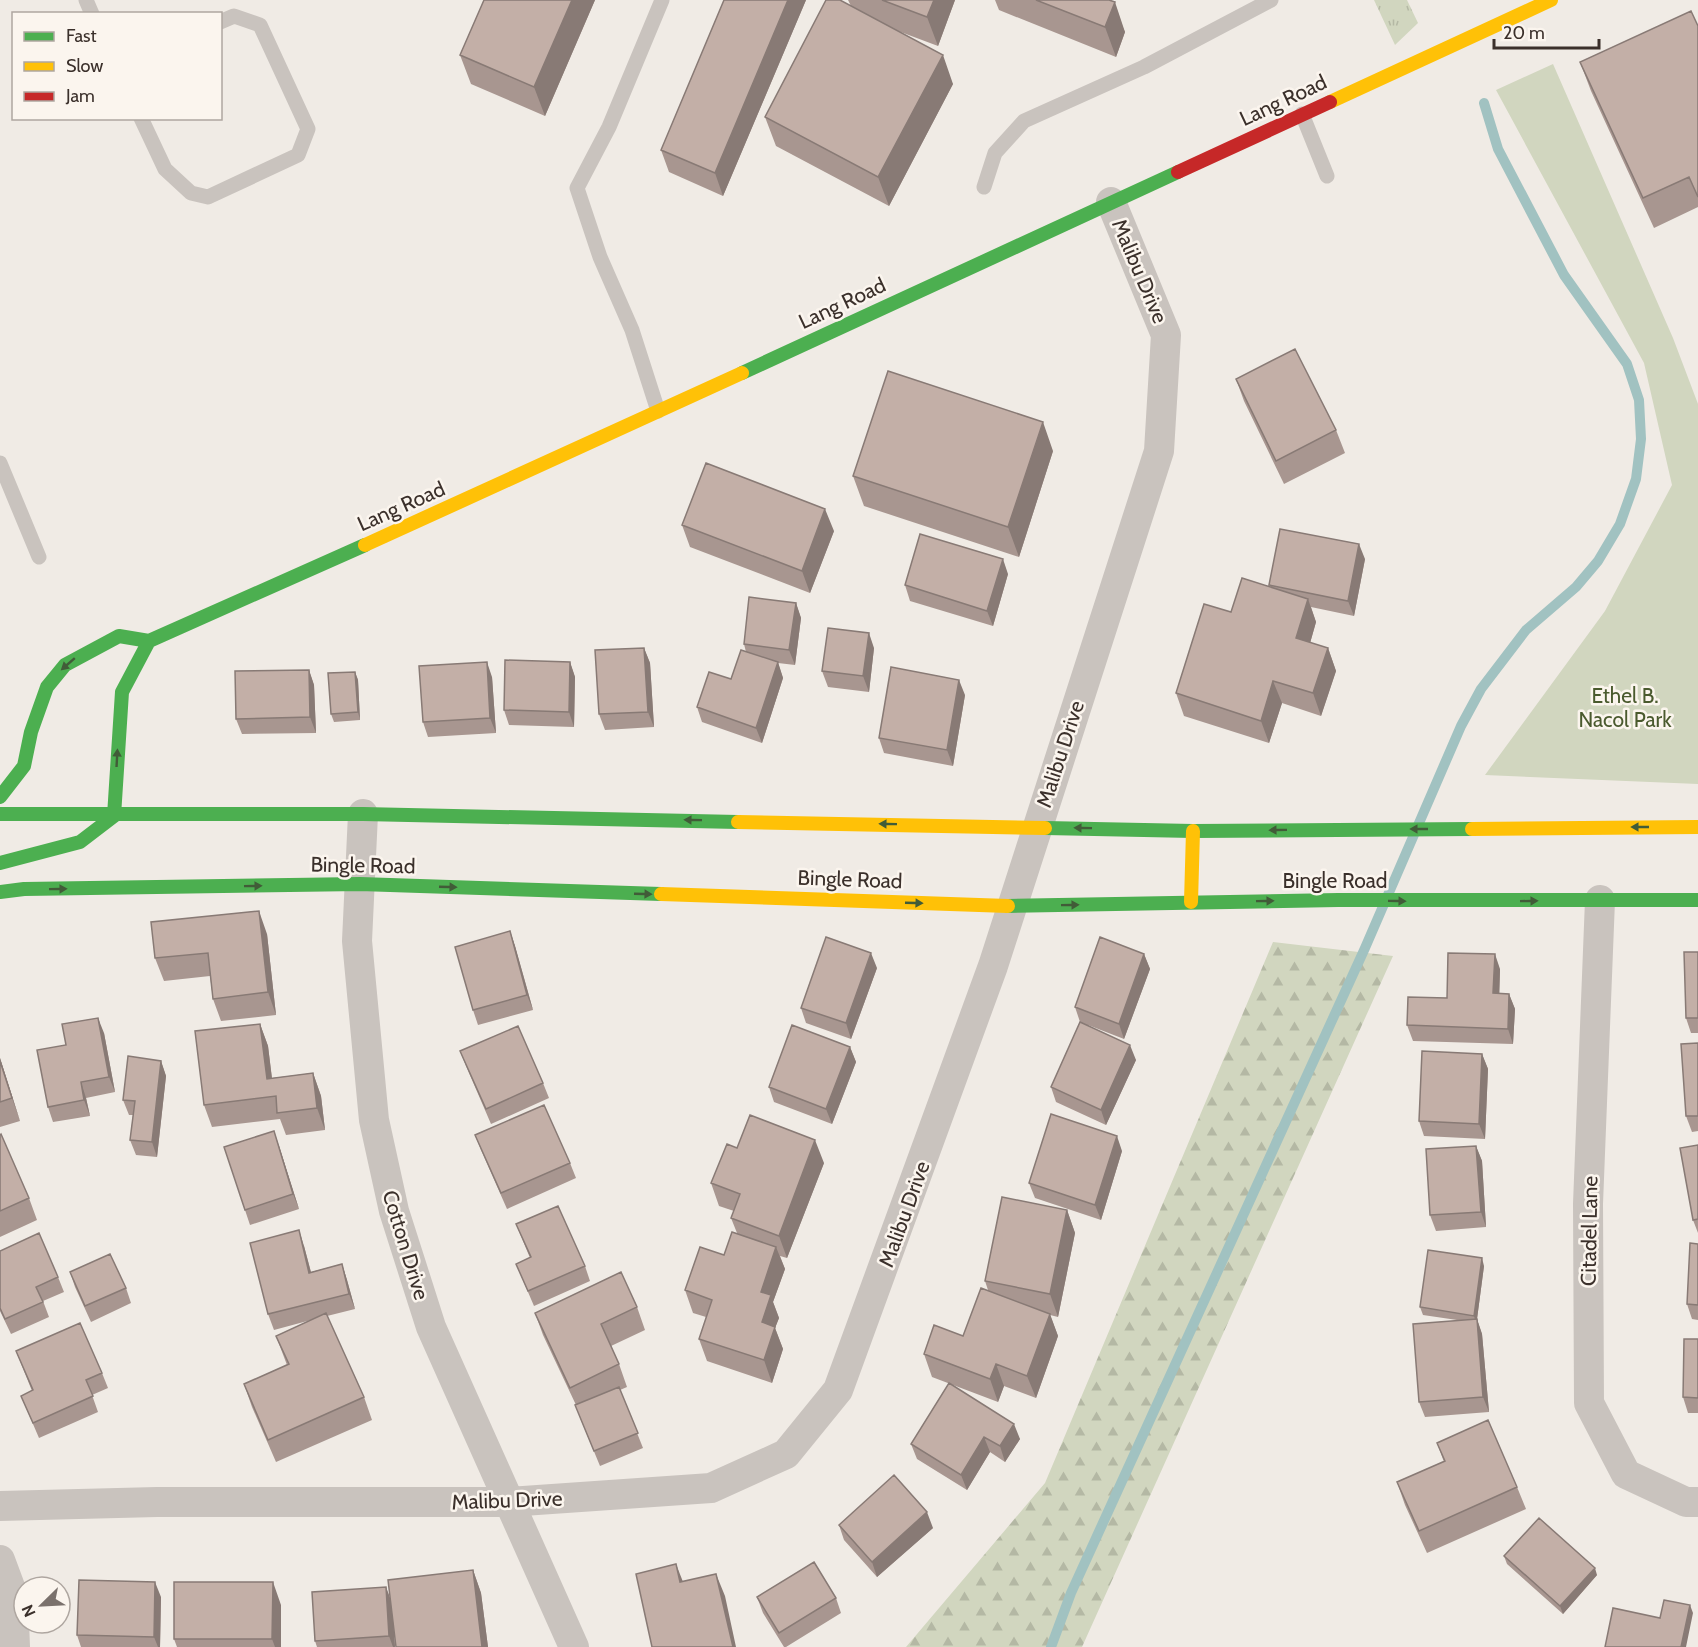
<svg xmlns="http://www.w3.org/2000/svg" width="1698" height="1647" font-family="Cabin,sans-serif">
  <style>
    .grass { fill: url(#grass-tufts) }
    .forest { fill: url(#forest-firs) }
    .park { fill: #d1d6bf }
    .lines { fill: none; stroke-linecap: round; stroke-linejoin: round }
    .stream { stroke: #a1c2c1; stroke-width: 10 }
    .lane { stroke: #c9c3be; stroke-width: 15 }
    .street { stroke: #c9c3be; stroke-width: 30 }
    .fast { stroke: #4caf50; stroke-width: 14 }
    .slow { stroke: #ffc107; stroke-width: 14 }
    .jam { stroke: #c62828; stroke-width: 14 }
    .wall { fill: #a89690 }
    .shaded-wall { fill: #887a75 }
    .building { fill: #c3afa7; stroke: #887a75; stroke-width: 1.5 }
    .oneway { fill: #415c38 }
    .labels { text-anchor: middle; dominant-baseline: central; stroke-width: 5; stroke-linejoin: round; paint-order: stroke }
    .street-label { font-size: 21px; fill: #3b302b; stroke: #fbf5ee }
    .park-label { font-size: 21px; fill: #4a5a2e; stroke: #fbf5ee }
  </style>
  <defs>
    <pattern id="grass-tufts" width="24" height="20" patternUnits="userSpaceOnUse" patternTransform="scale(1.5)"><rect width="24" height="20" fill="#d1d6bf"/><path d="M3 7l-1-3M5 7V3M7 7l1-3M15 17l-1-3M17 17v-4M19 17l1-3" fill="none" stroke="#b4b8a4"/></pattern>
    <pattern id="forest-firs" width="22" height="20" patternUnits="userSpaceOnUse" patternTransform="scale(1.5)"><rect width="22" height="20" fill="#d1d6bf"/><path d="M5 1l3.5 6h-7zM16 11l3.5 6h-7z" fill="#b4b8a4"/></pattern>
  </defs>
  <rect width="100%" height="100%" fill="#f0ebe5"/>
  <path class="grass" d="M1374,0H1407L1418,23L1395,45Z"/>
  <path class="forest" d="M1273,942L1393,956L1082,1647H906L1045,1483Z"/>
  <path class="park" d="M1553,64L1673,338L1698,404V784L1485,775L1605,611L1672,485L1644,363L1496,90Z"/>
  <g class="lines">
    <path class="stream" d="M1051,1647L1071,1593L1365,948L1461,726L1481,689L1526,630L1576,587L1598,561L1620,524L1636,479L1641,439L1639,400L1627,364L1564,275L1498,149L1484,103"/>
    <path class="lane" d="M86,0L92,14
      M1302,114L1327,176
      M141,118L165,169L191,193L208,197L298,155L308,129L260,25L234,16L220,22
      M984,187L995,153L1024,121L1144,67L1271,0
      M658,411L632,330L600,257L577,188L609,127L662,0
      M0,463L39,557"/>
    <path class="street" d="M363,814L357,941L374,1120L394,1211L431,1327L574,1647
      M1600,900L1588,1204L1589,1403L1626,1474L1686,1502H1698
      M0,1506L157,1502H508L711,1488L786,1454L838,1390L993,966L1159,451L1166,335L1111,202
      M0,1560L13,1595L15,1647"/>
    <path class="fast" d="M742,373L1178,172
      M0,797L24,766L31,732L47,687L65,665L119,636L149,641
      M0,814H363L738,822
      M114,816L122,692L149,641L365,545
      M1045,828L1193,831L1472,829
      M0,863L80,842L114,816
      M0,892L24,889L360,884L661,894
      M1008,906L1338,900H1698"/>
    <path class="slow" d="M1330,102L1551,0
      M365,545L742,373
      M738,822L1045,828
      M1472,829L1698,827
      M661,894L1008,906
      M1191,902L1193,831"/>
    <path class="jam" d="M1178,172L1330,102"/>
  </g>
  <path class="wall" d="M484,0H595L545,116L471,84L460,55Z
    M724,0H806L723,196L669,172L661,150Z
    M848,0H955L938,46L898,31L953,84L889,206L776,146L765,117L851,6Z
    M995,0H1109L1125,32L1116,57L999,10Z
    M1698,26V207L1654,228L1591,91L1580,62Z
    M1236,379L1336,430L1345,453L1284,484L1244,401Z
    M1053,451L1019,557L864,506L853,476Z
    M682,525L834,531L810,593L690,547Z
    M1365,559L1354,616L1311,607L1316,622L1310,643L1328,648L1336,671L1321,716L1282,703L1269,743L1184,716L1176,693L1231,612L1270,587L1269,585Z
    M1008,574L993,626L910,601L905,585Z
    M796,603L801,618L795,665L778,663L783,678L762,743L702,722L697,707L731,679L746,652L744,644Z
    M644,648L650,663L654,727L605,730L599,714Z
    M874,648L869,692L828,687L822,671Z
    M570,662L575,677L574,727L509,725L504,710Z
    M309,670L314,685L316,733L242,734L236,719Z
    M355,672L358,680L360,720L334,722L331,714Z
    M492,677L496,733L428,737L423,722Z
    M965,695L953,766L884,753L879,738Z
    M510,931L515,946L533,1010L478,1025L473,1010Z
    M267,934L276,1015L221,1021L213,999L210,976L164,981L155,958Z
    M1698,952V1033H1691L1686,1018Z
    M1144,954L1150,969L1124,1039L1088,1025L1136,1060L1106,1125L1056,1102L1051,1087L1080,1022L1075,1007Z
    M877,968L851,1039L806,1023L801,1008Z
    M1500,969L1499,993L1509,994L1515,1009L1513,1044L1413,1041L1407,1025L1447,998Z
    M260,1024L268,1046L272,1078L313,1073L321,1096L325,1130L286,1135L280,1119L212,1127L204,1105Z
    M104,1033L115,1092L86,1098L90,1116L53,1122L48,1107L66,1045Z
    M1698,1043V1131L1692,1132L1686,1116Z
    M850,1047L856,1062L832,1124L774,1102L769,1087Z
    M460,1051L543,1083L549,1098L491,1124L466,1066Z
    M1482,1054L1488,1069L1485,1139L1424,1136L1419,1121Z
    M0,1058L20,1121L0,1127Z
    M161,1061L166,1076L157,1157L136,1155L130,1140L133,1115H129L123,1100Z
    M0,1135L29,1198L37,1220L0,1237Z
    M475,1135L570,1163L576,1178L507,1209L481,1150Z
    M1698,1145V1233L1693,1220Z
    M279,1146L299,1209L250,1225L245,1210Z
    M1476,1146L1482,1161L1486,1227L1436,1231L1430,1215Z
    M737,1148L824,1163L787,1258L780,1256L785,1269L773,1302L779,1318L775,1328L783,1349L772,1383L707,1361L699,1339L706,1317L693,1313L685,1290L724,1255L737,1233L731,1218L734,1211L719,1206L711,1183Z
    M1122,1151L1101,1220L1035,1198L1029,1183Z
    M1067,1210L1075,1233L1058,1317L1050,1315L1058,1336L1036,1398L1004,1386L998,1402L932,1377L924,1354L963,1336L988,1290L985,1281Z
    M516,1224L585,1266L590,1281L534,1306L516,1264L530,1258Z
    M1698,1244V1320L1692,1319L1687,1304Z
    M304,1246L311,1272L342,1264L347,1280L355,1309L327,1316L364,1397L372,1420L276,1462L252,1407L244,1384L287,1365L276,1336L311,1320L274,1330L268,1314Z
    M0,1251L58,1277L64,1292L43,1301L49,1317L11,1334L0,1311Z
    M1484,1266L1477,1319L1482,1334L1489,1412L1425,1417L1419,1402L1457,1320L1423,1315L1420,1307Z
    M70,1272L126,1288L131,1303L91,1322L75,1287Z
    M637,1307L645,1330L611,1346L619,1364L627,1387L620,1390L643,1448L600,1466L581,1420L576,1405L543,1335L535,1313Z
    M1698,1339V1413H1688L1683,1397Z
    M16,1351L102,1373L108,1388L92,1395L98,1412L39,1438L21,1396L32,1391Z
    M949,1383L1020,1439L1005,1462L990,1452L967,1490L917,1459L911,1444Z
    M1437,1443L1517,1487L1526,1509L1427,1553L1405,1505L1397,1482L1444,1462Z
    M839,1525L933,1528L877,1577L844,1540Z
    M1504,1556L1597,1575L1563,1614L1507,1564Z
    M473,1570L481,1593L488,1647H396L393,1619L395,1647H317L315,1641L386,1587L390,1599Z
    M161,1597L160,1647H81L77,1635Z
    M757,1597L836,1598L841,1613L786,1647H784L763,1613Z
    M281,1605V1647H177L174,1639Z"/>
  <path class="shaded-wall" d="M572,0H595L545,116L534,87Z
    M788,0H806L723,196L715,173Z
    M934,0H955L938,46L927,17Z
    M1115,2L1125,32L1116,57L1105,27Z
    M943,55L953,84L889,206L878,177Z
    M1043,422L1053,451L1019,557L1008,527Z
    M825,509L834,531L810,593L802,571Z
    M1359,544L1365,559L1354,616L1348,601Z
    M1003,559L1008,574L993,626L987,611Z
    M1308,599L1316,622L1305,661L1296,638Z
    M796,603L801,618L795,665L789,650Z
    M869,633L874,648L869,692L863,676Z
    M644,648L650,663L654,727L648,712Z
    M1328,648L1336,671L1321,716L1313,693Z
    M487,662L492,677L496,733L490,718Z
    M570,662L575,677L574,727L569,712Z
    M778,662L783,678L762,743L756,728Z
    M309,670L314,685L316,733L310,717Z
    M355,672L358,680L360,720L358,712Z
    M959,680L965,695L953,766L947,750Z
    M1273,681L1282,703L1269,743L1261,721Z
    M259,911L267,934L276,1015L268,992Z
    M510,931L515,946L533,1010L527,995Z
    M871,953L877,968L851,1039L846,1023Z
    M1144,954L1150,969L1124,1039L1119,1024Z
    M1495,954L1500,969L1499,1008L1493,993Z
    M1509,994L1515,1009L1513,1044L1508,1029Z
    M98,1018L104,1033L115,1092L109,1077Z
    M260,1024L268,1046L274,1096L267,1079Z
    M1130,1045L1136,1060L1106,1125L1101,1110Z
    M850,1047L856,1062L832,1124L826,1109Z
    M1482,1054L1488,1069L1485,1139L1479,1124Z
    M0,1058L20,1121L12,1098L0,1061Z
    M161,1061L166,1076L157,1157L152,1142Z
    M313,1073L321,1096L325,1130L317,1108Z
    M81,1082L86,1098L90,1116L84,1100Z
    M274,1131L279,1146L299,1209L293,1194Z
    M1117,1136L1122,1151L1101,1220L1095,1205Z
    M815,1140L824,1163L787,1258L779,1236Z
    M1476,1146L1482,1161L1486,1227L1481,1212Z
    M1067,1210L1075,1233L1058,1317L1050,1294Z
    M299,1230L304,1246L315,1288L309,1273Z
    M776,1247L785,1269L773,1302L779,1318L775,1328L783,1349L772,1383L764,1360L761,1292Z
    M1482,1258L1484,1266L1477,1319L1482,1334L1489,1412L1483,1397L1476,1323L1474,1316Z
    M342,1264L347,1280L355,1309L349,1294Z
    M1050,1314L1058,1336L1036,1398L1027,1376Z
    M996,1364L1004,1386L998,1402L990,1379Z
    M1014,1424L1020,1439L1005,1462L1000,1446Z
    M984,1437L990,1452L967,1490L961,1475Z
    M927,1512L933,1528L877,1577L872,1562Z
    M676,1564L685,1587L680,1582Z
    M1595,1568L1597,1575L1563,1614L1560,1606Z
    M473,1570L481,1593L488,1647H482Z
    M716,1574L725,1596L736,1647H733Z
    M155,1582L161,1597L160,1647H158L154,1637Z
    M273,1582L281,1605V1647H275L272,1639Z
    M386,1587L392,1603L395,1647H393L389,1636Z
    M1690,1605L1693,1613L1686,1647H1681Z"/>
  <path class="building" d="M484,0H572L534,87L460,55Z
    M724,0H788L715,173L661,150Z
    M826,0H840L943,55L878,177L765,117Z
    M882,0H934L927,17Z
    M1036,0H1109L1115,2L1105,27Z
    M1691,11L1698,26V197L1689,177L1643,198L1580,62Z
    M1295,349L1336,430L1276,461L1236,379Z
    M888,371L1043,422L1008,527L853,476Z
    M706,463L825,509L802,571L682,525Z
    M1280,529L1359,544L1348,601L1269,585Z
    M920,534L1003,559L987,611L905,585Z
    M1242,578L1308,599L1296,638L1328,648L1313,693L1273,681L1261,721L1176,693L1204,604L1231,612Z
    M749,597L796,603L789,650L744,644Z
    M828,628L869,633L863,676L822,671Z
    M644,648L648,712L599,714L595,650Z
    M741,650L778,662L756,728L697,707L709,672L731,679Z
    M505,660L570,662L569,712L504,710Z
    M487,662L490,718L423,722L419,666Z
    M891,667L959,680L947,750L879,738Z
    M309,670L310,717L236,719L235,671Z
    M355,672L358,712L331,714L328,673Z
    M259,911L268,992L213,999L208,953L155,958L151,922Z
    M510,931L527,995L473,1010L455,947Z
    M826,937L871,953L846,1023L801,1008Z
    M1100,937L1144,954L1119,1024L1075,1007Z
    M1684,952H1698V1018H1686Z
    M1448,953L1495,954L1493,993L1509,994L1508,1029L1407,1025L1408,997L1447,998Z
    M98,1018L109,1077L81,1082L84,1100L48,1107L37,1050L66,1045L62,1024Z
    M1080,1022L1130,1045L1101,1110L1051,1087Z
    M260,1024L267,1079L313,1073L317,1108L277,1113L276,1096L204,1105L195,1031Z
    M792,1025L850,1047L826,1109L769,1087Z
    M518,1026L543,1083L486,1109L460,1051Z
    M1698,1043V1116H1686L1681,1044Z
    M1422,1051L1482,1054L1479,1124L1419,1121Z
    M128,1056L161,1061L152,1142L130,1140L135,1101L123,1100Z
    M0,1061L12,1098L0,1102Z
    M544,1105L570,1163L501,1193L475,1135Z
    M1051,1114L1117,1136L1095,1205L1029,1183Z
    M750,1115L815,1140L779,1236L731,1218L740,1194L711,1183L727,1144L737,1148Z
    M274,1131L293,1194L245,1210L224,1147Z
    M1,1134L29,1198L0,1211V1135Z
    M1698,1145V1219L1693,1220L1680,1148Z
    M1476,1146L1481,1212L1430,1215L1426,1149Z
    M1002,1197L1067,1210L1050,1294L985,1281Z
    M558,1206L585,1266L528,1291L516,1264L531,1257L516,1224Z
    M299,1230L309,1273L342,1264L349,1294L268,1314L250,1243Z
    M732,1232L776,1247L761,1292L771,1295L762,1322L775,1327L764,1360L699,1339L712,1300L685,1290L700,1247L724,1255Z
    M39,1233L58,1277L36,1287L43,1302L5,1319L0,1308V1251Z
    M1690,1243L1698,1244V1305L1687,1304Z
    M1428,1250L1482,1258L1474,1316L1420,1307Z
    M110,1254L126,1288L85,1306L70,1272Z
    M621,1272L637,1307L601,1324L619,1364L570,1388L535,1313Z
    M981,1288L1050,1314L1027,1376L996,1364L990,1379L924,1354L934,1325L963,1336Z
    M326,1313L364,1397L268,1440L244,1384L289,1364L276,1336Z
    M1477,1319L1483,1397L1419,1402L1413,1324Z
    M80,1323L102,1373L86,1380L93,1396L33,1423L21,1396L33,1390L16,1351Z
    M1684,1339H1698V1398L1683,1397Z
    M949,1383L1014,1424L1000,1446L984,1437L961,1475L911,1444Z
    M619,1387L638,1433L594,1451L575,1405Z
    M1488,1420L1517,1487L1419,1531L1397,1482L1445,1461L1437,1443Z
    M894,1475L927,1512L872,1562L839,1525Z
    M1539,1518L1595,1568L1560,1606L1504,1556Z
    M814,1562L836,1598L779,1633L757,1597Z
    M676,1564L680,1582L716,1574L733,1647H652L636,1574Z
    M473,1570L482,1647H396L388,1580Z
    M79,1580L155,1582L154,1637L77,1635Z
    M174,1582H273L272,1639H174Z
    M386,1587L389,1636L315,1641L312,1592Z
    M1664,1600L1690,1605L1681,1647H1605L1613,1608L1660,1618Z"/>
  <defs><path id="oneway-solid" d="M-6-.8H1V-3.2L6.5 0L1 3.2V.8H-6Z" transform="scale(1.5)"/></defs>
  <g class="oneway">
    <use href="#oneway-solid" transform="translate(68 664) rotate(139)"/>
    <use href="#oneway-solid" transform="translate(117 758) rotate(-87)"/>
    <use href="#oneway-solid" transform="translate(693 820) rotate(-179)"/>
    <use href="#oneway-solid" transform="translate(888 824) rotate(-179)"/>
    <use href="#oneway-solid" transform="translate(1640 827) rotate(180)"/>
    <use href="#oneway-solid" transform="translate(1083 828) rotate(-179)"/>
    <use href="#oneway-solid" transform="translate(1419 829) rotate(-180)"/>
    <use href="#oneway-solid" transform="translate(1278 830) rotate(179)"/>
    <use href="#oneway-solid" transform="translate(253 886) rotate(-1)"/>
    <use href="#oneway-solid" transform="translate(448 887) rotate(2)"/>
    <use href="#oneway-solid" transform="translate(58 889) rotate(-1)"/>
    <use href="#oneway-solid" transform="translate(643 894) rotate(2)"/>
    <use href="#oneway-solid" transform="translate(1265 901) rotate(-1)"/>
    <use href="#oneway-solid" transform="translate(1397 901) rotate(1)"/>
    <use href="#oneway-solid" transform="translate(1529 901) rotate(-1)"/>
    <use href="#oneway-solid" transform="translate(914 903) rotate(2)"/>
    <use href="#oneway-solid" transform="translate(1070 905) rotate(-1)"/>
  </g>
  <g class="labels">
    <g class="street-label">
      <text transform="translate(1283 100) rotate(-25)">Lang Road</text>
      <text transform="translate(1140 271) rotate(67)">Malibu Drive</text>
      <text transform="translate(842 303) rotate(-25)">Lang Road</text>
      <text transform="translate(401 506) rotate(-24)">Lang Road</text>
      <text transform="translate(1060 754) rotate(-72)">Malibu Drive</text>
      <text transform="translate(363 865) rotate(1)">Bingle Road</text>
      <text transform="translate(850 879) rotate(2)">Bingle Road</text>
      <text x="1335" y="880">Bingle Road</text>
      <text transform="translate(904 1214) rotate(-70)">Malibu Drive</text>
      <text transform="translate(1589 1231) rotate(-89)">Citadel Lane</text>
      <text transform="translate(406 1245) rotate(73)">Cotton Drive</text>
      <text transform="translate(507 1500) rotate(-2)">Malibu Drive</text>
    </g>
    <g class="park-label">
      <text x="1625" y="695">Ethel B.<tspan x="1625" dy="24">Nacol Park</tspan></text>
    </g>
  </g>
  <rect x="12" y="12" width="210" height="108" fill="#fbf5ee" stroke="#aea6a0" stroke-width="1.5"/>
  <rect x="24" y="32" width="30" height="9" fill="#4caf50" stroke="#aea6a0" stroke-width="1.5"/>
  <text x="66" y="42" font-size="18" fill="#3b302b">Fast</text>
  <rect x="24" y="62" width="30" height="9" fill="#ffc107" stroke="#aea6a0" stroke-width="1.5"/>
  <text x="66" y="72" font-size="18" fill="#3b302b">Slow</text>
  <rect x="24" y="92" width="30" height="9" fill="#c62828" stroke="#aea6a0" stroke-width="1.5"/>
  <text x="66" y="102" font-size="18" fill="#3b302b">Jam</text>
  <g transform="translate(42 1605) rotate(246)"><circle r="28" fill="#fbf5ee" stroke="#aea6a0" stroke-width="1.5"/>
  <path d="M0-4.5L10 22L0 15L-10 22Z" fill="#7a716c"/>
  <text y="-9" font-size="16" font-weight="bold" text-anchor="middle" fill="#3b302b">N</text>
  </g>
  <path d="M1494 39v9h105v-9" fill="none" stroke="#3b302b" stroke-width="3"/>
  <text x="1503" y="39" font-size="18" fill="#3b302b" stroke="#fbf5ee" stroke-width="4.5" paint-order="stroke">20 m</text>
</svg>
